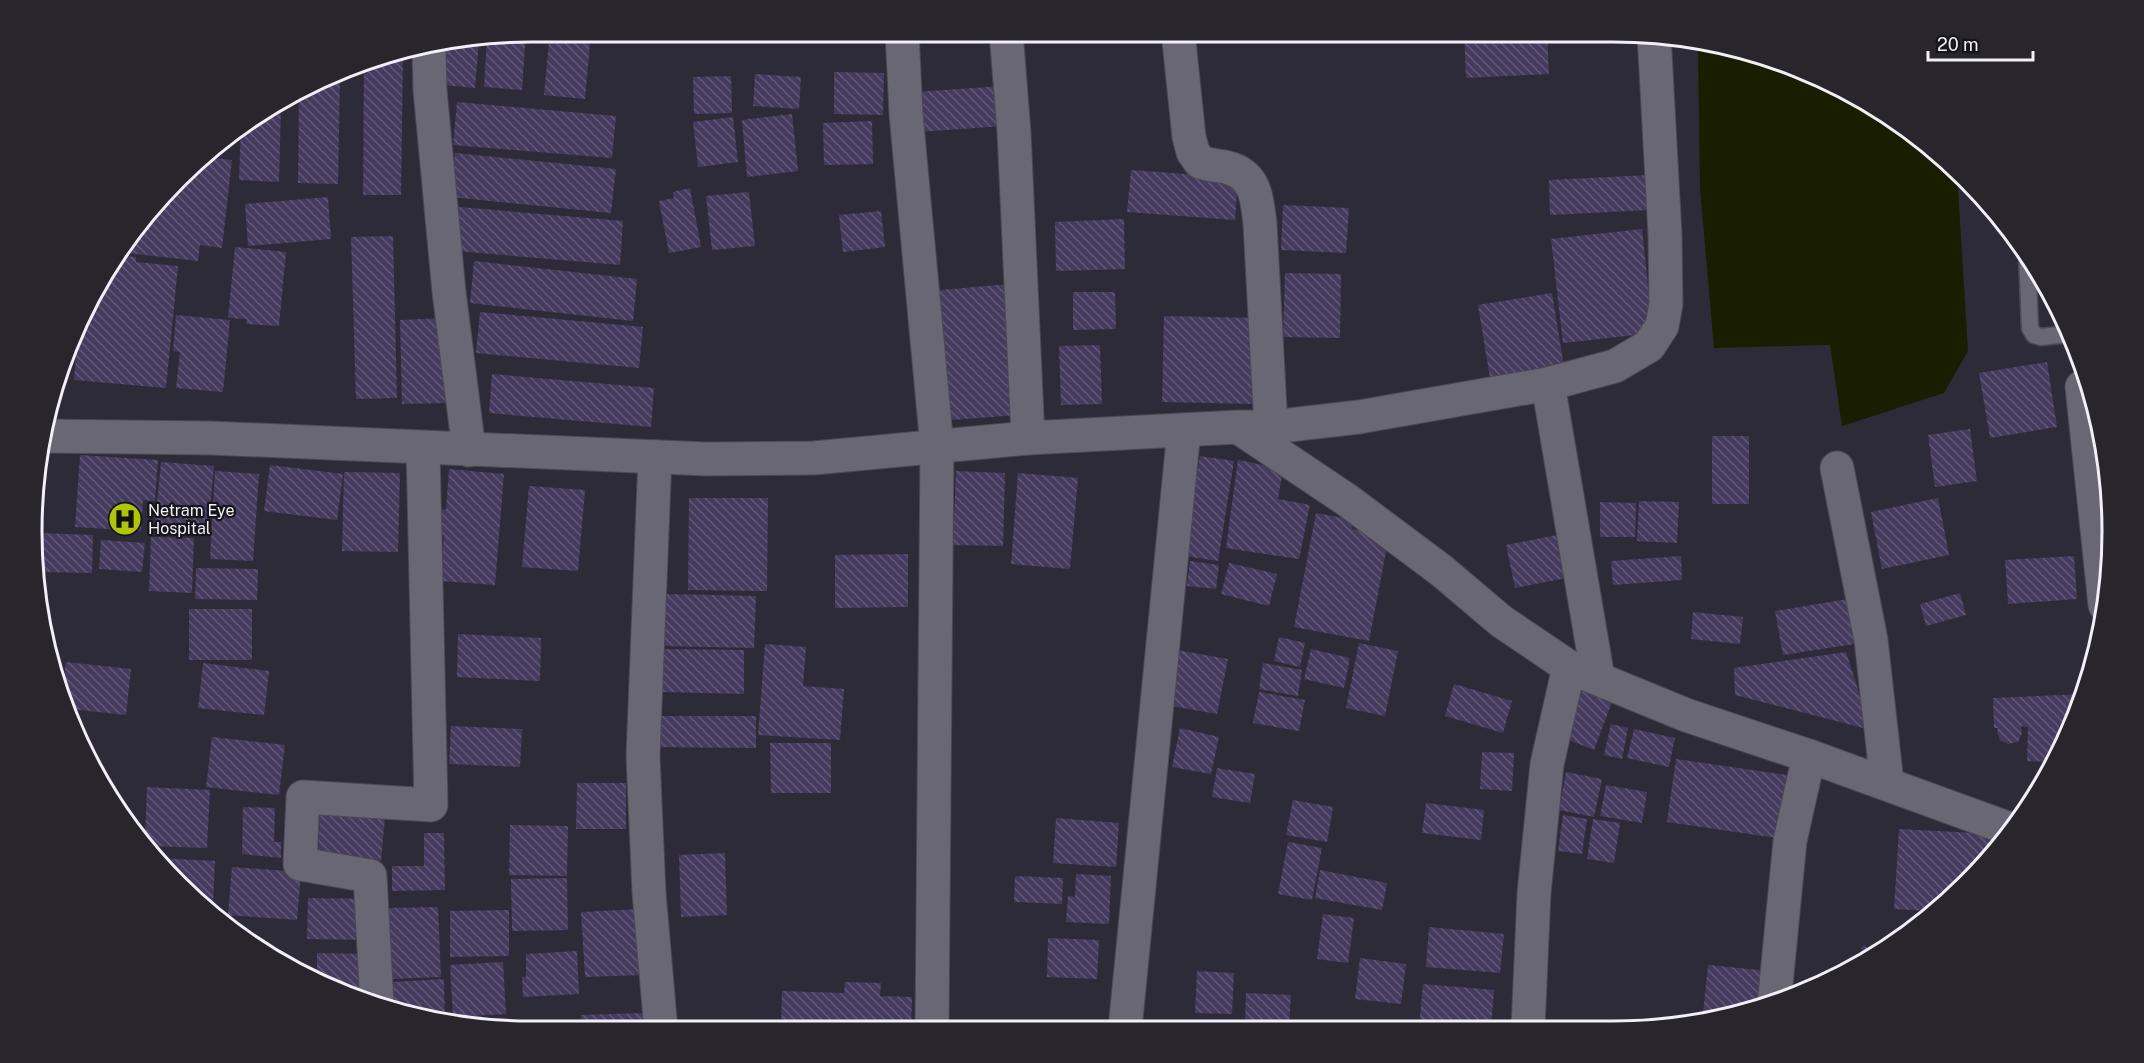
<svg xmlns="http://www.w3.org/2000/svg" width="2144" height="1063" font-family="'Public Sans',sans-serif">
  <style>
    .water { fill: #1a1e01 }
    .building { fill: url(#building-back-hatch) }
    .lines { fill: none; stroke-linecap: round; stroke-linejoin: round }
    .service-casing { stroke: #4b4953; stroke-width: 19 }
    .minor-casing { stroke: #4b4953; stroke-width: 35 }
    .tertiary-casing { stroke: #4b4953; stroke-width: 35 }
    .service { stroke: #6a6775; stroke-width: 16 }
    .minor { stroke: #6a6775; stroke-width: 33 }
    .tertiary { stroke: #6a6775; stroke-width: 33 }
    .labels { text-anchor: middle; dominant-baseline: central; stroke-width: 4.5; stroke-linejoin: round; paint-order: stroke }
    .poi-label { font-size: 16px; fill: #f1eff8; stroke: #16151a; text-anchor: start }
    .rim { fill: none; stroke: #f1eff8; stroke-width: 3 }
  </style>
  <defs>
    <pattern id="building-back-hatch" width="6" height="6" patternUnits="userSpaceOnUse" patternTransform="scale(1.5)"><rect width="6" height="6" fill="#453b5f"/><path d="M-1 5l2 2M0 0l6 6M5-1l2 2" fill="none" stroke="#605877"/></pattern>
  </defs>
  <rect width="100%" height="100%" fill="#2e2b38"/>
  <path class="water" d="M1701,42L1742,48L1833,83L1917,135L1957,173L1968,351L1944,393L1842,426L1830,345L1714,348L1700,188L1698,53Z"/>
  <path class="building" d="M526,32L522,90L484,87L487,39Z
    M550,32H591L585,99L544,95Z
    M1464,32H1547L1549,74L1466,78Z
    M479,40L475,88L433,84L436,47Z
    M403,53L401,195H363L364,61L370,58Z
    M834,72L884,73L883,115L834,114Z
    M755,74L801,77L799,109L753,106Z
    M340,75L338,184L298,183L299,96Z
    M731,76L732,113L694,114L693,77Z
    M1002,86L1004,126L918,132L915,92Z
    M457,102L616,116L612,158L453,145Z
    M281,106L279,182L239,180L241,127Z
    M792,114L798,171L747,177L742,120Z
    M733,117L738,162L698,167L693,122Z
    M872,121L873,164L824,165L823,123Z
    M225,137L224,153L211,152Z
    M455,153L616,169L611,213L451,197Z
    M206,157L232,160L222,248L200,245L198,261L118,252Z
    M1131,170L1238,178L1235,220L1127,212Z
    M1649,175L1650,210L1550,215L1549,180Z
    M690,188L701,247L669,253L659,201L674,198L673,192Z
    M749,192L755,246L712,250L706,196Z
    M328,197L331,239L248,246L245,204Z
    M1283,205L1349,208L1346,253L1281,250Z
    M459,207L623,221L620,265L456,251Z
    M881,211L885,247L843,252L839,215Z
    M1124,219L1125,269L1056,271L1055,222Z
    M1642,229L1653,333L1563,343L1551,239Z
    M393,236L397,398L356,399L351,237Z
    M235,247L286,252L279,326L246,324L247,319L228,318Z
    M115,255L136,257V262L178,266L166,388L74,380L79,322Z
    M474,261L637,279L633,321L470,303Z
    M1285,273L1341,274L1340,338L1283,337Z
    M1009,284L1019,415L938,421L929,291Z
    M1073,292H1115L1116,329L1073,330Z
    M1552,293L1564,367L1490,378L1478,305Z
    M480,312L643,327L639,368L476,353Z
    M176,315L230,320L223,392L176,388L180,352L173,351Z
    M1164,316L1258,318L1255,404L1162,402Z
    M445,318L447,403L402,404L400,320Z
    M71,338L69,374H59L70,340Z
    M1100,345L1102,404L1061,405L1059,346Z
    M2047,362L2057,427L1990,438L1979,373Z
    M492,374L654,388L651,427L489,413Z
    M1970,429L1977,481L1935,487L1928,435Z
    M1712,436H1749V504H1712Z
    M80,455L158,460L155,501L143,500L141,531L75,527Z
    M1200,456L1234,461L1218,561L1184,556Z
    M1238,460L1283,469L1278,499L1310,505L1299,559L1226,548Z
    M161,462L214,466L208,528L155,523Z
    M270,465L343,474L337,520L264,511Z
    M449,469L504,474L495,585L441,581L444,535L439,534L441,509L446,510Z
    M215,471L259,474L253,561L210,559Z
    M956,471L1005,473L1003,546L953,545Z
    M344,472L400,473L398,552L342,551Z
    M1018,473L1078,478L1070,569L1011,564Z
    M529,486L585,490L578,571L522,567Z
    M689,498H768L767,591L688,590Z
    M1938,498L1949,555L1882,569L1871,512Z
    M1639,501L1679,502L1677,543L1637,541Z
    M1600,502L1636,503L1635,537H1600Z
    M1316,513L1354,520L1352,529L1389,536L1369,641L1294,627Z
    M38,533L93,535L92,573L37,572Z
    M1557,535L1566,578L1515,588L1506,545Z
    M151,537L194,538L192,593L149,591Z
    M101,540L145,543L142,572L99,569Z
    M908,554V607L835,608V555Z
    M1681,556L1682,580L1613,585L1611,561Z
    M2074,556L2077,599L2008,604L2005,560Z
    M1190,561L1219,565L1216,589L1187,586Z
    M1229,563L1277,574L1269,606L1221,594Z
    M196,568L258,569L257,600L195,599Z
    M1960,593L1966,615L1926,626L1920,604Z
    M666,594L756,596L754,648L664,646Z
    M1854,598L1861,643L1783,655L1775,611Z
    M189,609H252V660H189Z
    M1693,612L1743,617L1740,644L1691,639Z
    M458,634L541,638L540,681L457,677Z
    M1279,637L1305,643L1300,667L1274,661Z
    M1359,643L1398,651L1385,716L1346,708Z
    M765,644L806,647L803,686L844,689L840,740L758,735Z
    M662,649L744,650V694L661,692Z
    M1311,649L1350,658L1344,688L1304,679Z
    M1177,650L1228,659L1217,714L1166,705Z
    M1846,652L1871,730L1735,695L1734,668Z
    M66,662L131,669L126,715L70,709L63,686Z
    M203,663L269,671L264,715L198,708Z
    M1263,663L1302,670L1298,696L1259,689Z
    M1454,684L1512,701L1503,733L1445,716Z
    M1582,690L1612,702L1594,750L1564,738Z
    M1259,692L1305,700L1299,731L1253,723Z
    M2083,694L2066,740L2062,731L2063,725H2059V756L2055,762L2027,761L2028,727L2021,726L2022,733L2018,742L2008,744L2000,740L1997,732L1998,728H1994L1993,698Z
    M651,716H756V748L650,747Z
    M1611,724L1628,728L1622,759L1604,755Z
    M451,726L522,729L520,767L449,764Z
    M1180,728L1219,737L1211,774L1172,767Z
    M1634,729L1675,738L1669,767L1627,758Z
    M212,737L285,745L279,795L206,787Z
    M770,743H831V793H771Z
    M1482,752L1514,753L1512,791L1480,789Z
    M1676,759L1787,775L1777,838L1667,822Z
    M1217,768L1255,774L1250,803L1212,797Z
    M1566,772L1602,779L1594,817L1559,810Z
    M577,783H626V829H576Z
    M1606,785L1647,792L1642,823L1600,816Z
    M147,787L210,790L207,848L150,846L145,839Z
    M1293,800L1333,807L1327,842L1286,835Z
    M1426,803L1484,810L1481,840L1422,833Z
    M243,807L275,808L274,842H281V858L242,854Z
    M320,813L385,817L381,861L318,857Z
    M1563,815L1587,819L1582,854L1558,851Z
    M1056,818L1119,823L1116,867L1053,863Z
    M1593,819L1620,823L1614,863L1587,859Z
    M510,825L568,826L567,876L509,875Z
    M1899,829L1995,834L1994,854L1989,861L1931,911L1894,909Z
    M424,833H444L445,890L392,891V866H424Z
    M1288,842L1322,848L1312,900L1278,894Z
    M725,853L727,915L681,917L679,855Z
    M158,858L215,861L213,906H207L178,885Z
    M232,867L301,872L297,920L228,915Z
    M1320,870L1387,883L1382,910L1315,898Z
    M1076,874L1111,876L1109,924L1066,922L1068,896L1075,897Z
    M1015,876L1063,878L1062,904L1014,902Z
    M567,878L568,930L512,931L511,879Z
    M308,898L369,899L368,940L307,939Z
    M438,907L441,977L391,979L388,908Z
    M641,909L644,975L585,977L581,912Z
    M509,910V956L450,957V911Z
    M1323,914L1354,918L1348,963L1317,959Z
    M1429,927L1504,934L1500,973L1426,967Z
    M1048,938L1099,940L1097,979L1047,977Z
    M1862,946L1883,951L1859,963Z
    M577,951L579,994L523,997L522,977H526V954Z
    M317,953L374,954L370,1002L317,982Z
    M1360,958L1406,964L1401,1004L1355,999Z
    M503,962L506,1014L453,1017L450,965Z
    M1708,965L1770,971L1767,1006L1726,1016L1703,1014Z
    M1197,971L1234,973L1232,1014L1195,1013Z
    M444,979L445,1020L402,1015L394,1011L393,982Z
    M845,982L881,983L880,996L912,997L911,1029L781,1030L782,991L844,993Z
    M1423,984L1494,990L1491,1028H1419Z
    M1246,993L1291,995L1289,1024L1245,1022Z
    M644,1013V1030H582L581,1015Z
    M1197,1021L1235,1023V1028L1197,1029Z
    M513,1022L514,1030H499L469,1025Z"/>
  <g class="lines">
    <defs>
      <path id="service" d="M2027,255L2030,328L2034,335L2041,337L2069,334"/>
      <path id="minor" d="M902,32L906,114L937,447L932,1029
        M1006,32L1014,132L1028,438
        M1178,32L1189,137L1193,152L1200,162C1210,166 1222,165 1232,169C1257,178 1257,201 1260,224L1271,427
        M429,49L430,90L449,292L469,450
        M1548,384L1598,678
        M2082,387L2105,605
        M655,457L643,756L649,893L661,1030
        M1837,468L1871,640L1887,783
        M377,1005L370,876L300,864L303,797L431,805L423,448
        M1774,1005L1790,841L1809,756
        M1528,1028L1534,893L1547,764L1569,667
        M1125,1029L1184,430"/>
      <path id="tertiary" d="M1238,427H1271L1359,417L1548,384L1615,366L1649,346L1662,326L1666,304L1665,235L1654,34
        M41,436L210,438L707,459L814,458L1028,438L1238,427L1347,500L1442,571L1501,621L1569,667L1686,715L1809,756L2010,829"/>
    </defs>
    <use href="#service" class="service-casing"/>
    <use href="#minor" class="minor-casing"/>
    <use href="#tertiary" class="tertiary-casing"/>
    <use href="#service" class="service"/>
    <use href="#minor" class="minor"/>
    <use href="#tertiary" class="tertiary"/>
  </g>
  <defs>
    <symbol id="hospital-disc" viewBox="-11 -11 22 22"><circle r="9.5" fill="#afc506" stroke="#16151a"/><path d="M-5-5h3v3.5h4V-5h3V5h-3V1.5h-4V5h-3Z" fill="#111"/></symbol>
  </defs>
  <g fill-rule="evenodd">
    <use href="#hospital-disc" x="106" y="500" width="38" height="38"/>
  </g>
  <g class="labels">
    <g class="poi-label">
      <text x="148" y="510">Netram Eye<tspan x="148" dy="18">Hospital</tspan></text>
    </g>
  </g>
  <path d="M0 0H2144V1063H0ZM531 42H1613A489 489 0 0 1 2102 531V532A489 489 0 0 1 1613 1021H531A489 489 0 0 1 42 532V531A489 489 0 0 1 531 42Z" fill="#28262c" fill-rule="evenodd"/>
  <path class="rim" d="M531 42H1613A489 489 0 0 1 2102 531V532A489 489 0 0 1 1613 1021H531A489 489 0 0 1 42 532V531A489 489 0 0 1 531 42Z"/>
  <path d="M1928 51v9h105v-9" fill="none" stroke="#f1eff8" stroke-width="3"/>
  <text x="1937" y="51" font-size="18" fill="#f1eff8" stroke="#16151a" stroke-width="4.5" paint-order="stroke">20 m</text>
</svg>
